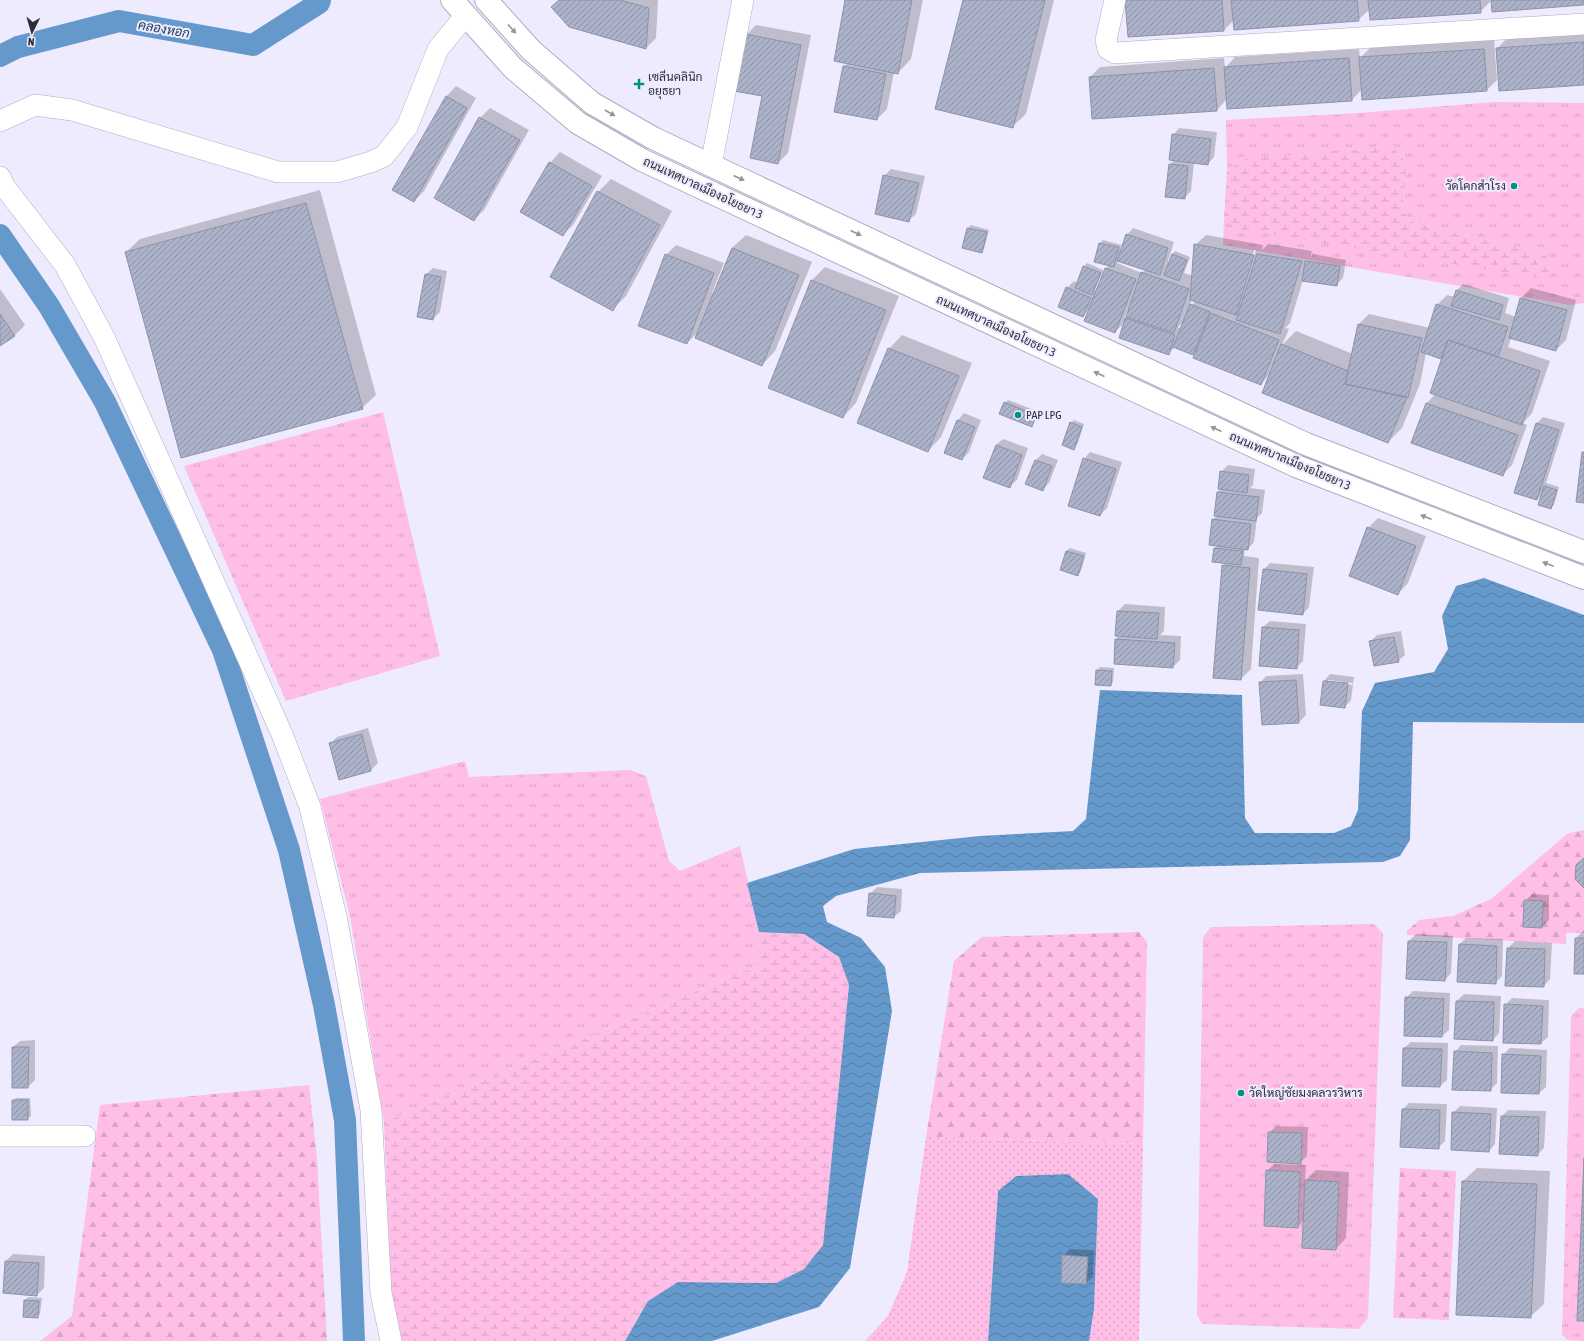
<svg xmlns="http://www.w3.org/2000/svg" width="1584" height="1341" font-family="'Asap Condensed',Sarabun,sans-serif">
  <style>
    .grass { fill: url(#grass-tufts) }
    .forest { fill: url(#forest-firs) }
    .wetland { fill: url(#wetland-marsh) }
    .garden { fill: url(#garden-dots) }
    .water { fill: url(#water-waves) }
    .shadow { fill: #0003; fill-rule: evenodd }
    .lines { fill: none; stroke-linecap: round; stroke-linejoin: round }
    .canal { stroke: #6699cb; stroke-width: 22 }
    .building { fill: url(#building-hatch); stroke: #8c93aa }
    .minor-casing { stroke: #b0abc3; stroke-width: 22 }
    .tertiary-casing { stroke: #b0abc3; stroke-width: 24 }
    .minor { stroke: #fff; stroke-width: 21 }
    .tertiary { stroke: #fff; stroke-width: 22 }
    .oneway { fill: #96969a }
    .poi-dot { fill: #00927f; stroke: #efebff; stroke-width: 1.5 }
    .labels { text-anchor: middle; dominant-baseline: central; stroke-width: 4; stroke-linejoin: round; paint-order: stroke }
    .poi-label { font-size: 12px; fill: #2e2c36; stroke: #efebff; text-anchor: start }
    .street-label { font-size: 12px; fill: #2e2c36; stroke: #efebff }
    .water-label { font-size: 13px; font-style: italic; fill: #153b5d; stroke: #efebff }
  </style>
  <defs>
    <pattern id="grass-tufts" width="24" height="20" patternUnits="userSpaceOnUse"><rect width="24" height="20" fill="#febee6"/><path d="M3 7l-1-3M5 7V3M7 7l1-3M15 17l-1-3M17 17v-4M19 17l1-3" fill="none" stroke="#daa3c6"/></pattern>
    <pattern id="forest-firs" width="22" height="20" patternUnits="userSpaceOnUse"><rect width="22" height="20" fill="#febee6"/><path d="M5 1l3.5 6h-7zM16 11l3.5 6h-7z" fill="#daa3c6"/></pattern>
    <pattern id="wetland-marsh" width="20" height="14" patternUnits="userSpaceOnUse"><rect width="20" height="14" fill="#febee6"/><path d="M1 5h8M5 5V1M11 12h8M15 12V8" fill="none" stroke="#daa3c6"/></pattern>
    <pattern id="garden-dots" width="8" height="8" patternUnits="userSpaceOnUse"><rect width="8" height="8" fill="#febee6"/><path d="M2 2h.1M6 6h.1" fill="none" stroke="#daa3c6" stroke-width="1.8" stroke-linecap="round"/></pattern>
    <pattern id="water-waves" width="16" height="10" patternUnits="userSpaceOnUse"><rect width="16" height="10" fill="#6699cb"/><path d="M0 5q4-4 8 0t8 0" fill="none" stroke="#547da6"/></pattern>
    <pattern id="building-hatch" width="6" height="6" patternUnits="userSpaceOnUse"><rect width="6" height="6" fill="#abb2c9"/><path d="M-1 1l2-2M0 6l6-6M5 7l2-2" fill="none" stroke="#8c91a4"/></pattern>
  </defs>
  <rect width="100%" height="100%" fill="#efebff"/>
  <path class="grass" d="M1493,102L1584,103V303L1570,305L1223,245L1224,218L1237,229L1540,252L1414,223L1403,211L1407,164L1245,159L1227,170L1226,120L1359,113Z
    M383,412L440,656L286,701L184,466Z
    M465,761L469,777L630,770L646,776L669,861L680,871L740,846L759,932L757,966L384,1122L350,916L320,799Z
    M1374,924L1383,933L1368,1318L1359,1329L1202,1324L1197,1315L1203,937L1211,927Z
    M1579,1008H1584V1341L1567,1340L1562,1334L1571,1016Z"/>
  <path class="forest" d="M1584,830V933H1566V944L1407,935V931L1419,920L1453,916L1491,899L1567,834Z
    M1139,932L1147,942L1143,1144L926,1137L954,961L982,937Z
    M309,1085L317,1158L327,1341H40L72,1316L100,1105Z
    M1400,1168L1456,1171L1449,1320L1393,1318Z"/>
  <path class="wetland" d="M1392,146L1407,164L1403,211L1414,223L1540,252L1552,261L1550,276L1538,278L1237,229L1224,218L1227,170L1245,159Z
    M759,932L804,934L839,957L849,985L823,1245L804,1269L776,1283L678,1282L648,1301L625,1341H400L391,1290L384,1122L757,966Z"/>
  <path class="garden" d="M926,1137L1143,1144L1139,1341H1089L1094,1309L1098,1199L1068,1174L1016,1176L998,1191L988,1341H865L888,1316L907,1272Z"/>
  <path class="water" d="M1484,578L1584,615V723L1413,722L1410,840L1400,856L1383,862L920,873L836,896L823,906L827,922L861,938L885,967L892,1011L850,1268L819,1307L712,1341H625L648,1301L678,1282L776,1283L804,1269L823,1245L849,985L839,957L804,934L759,932L747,883L854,849L980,836L1073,831L1086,819L1100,690L1242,695L1245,818L1255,833H1334L1351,826L1358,810L1362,711L1375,683L1434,672L1448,649L1442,616L1456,586Z
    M1068,1174L1098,1199L1094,1309L1089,1341H988L998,1191L1016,1176Z"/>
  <path class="shadow" d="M560,0H658L656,38L646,48Z
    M846,0H923L911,59L898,73L894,72L887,109L877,119L844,66L848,63Z
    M964,0H1054L1026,114L1012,127Z
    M1126,0H1584V4L1492,0L1480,12L1370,9L1358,20H1234L1224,30L1129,36Z
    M756,25L811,35L788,153L778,163L763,96L746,35Z
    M1584,33V84L1497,49L1507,38Z
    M1494,39L1497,80L1487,90L1362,89L1352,100L1227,99L1217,110L1090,77L1100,67L1224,58L1225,68L1235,57L1359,49L1360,58L1370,48Z
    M456,86L476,98L424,191L414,201L446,97Z
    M490,108L529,130L484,210L474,220L480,118Z
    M1179,128L1217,132L1214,157L1208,164L1194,162L1191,191L1184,198L1170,165L1174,160L1173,135Z
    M560,152L602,176L573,225L563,235L522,211L550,163Z
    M891,169L925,176L916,214L909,220L884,176Z
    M611,179L672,211L626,296L612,310L598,192Z
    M320,190L376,395L362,408L126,252L140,239Z
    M971,225L989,230L984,249L981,252L964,247L968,228Z
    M1133,228L1174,242L1168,261L1170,262L1172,254L1175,251L1190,257L1184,273L1193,276L1195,245L1206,235L1263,245L1262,250L1268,244L1312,251L1310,258L1313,254L1346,260L1343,278L1336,285L1303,280L1290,323L1285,328L1289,329L1282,345L1296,331L1353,354L1359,324L1369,314L1430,328L1437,305L1447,295L1455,297L1456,291L1463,284L1509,298L1505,313L1516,317L1521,298L1531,288L1576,300L1566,340L1556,350L1511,338L1508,347L1550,361L1532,413L1523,423L1527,425L1512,465L1502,475L1412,443L1427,403L1435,394L1442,358L1426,353L1420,384L1402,428L1388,442L1270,374L1261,384L1198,348L1193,354L1175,347L1168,354L1126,319L1130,309H1128L1122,325L1115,332L1090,308L1083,316L1067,288L1074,281L1078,283L1084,266L1087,263L1103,270L1095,290L1097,291L1106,268L1109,265L1100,243L1103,240L1121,245L1120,250L1121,251L1127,235ZM1254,250H1256L1240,303H1238ZM1118,260L1146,269L1142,273L1117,263ZM1192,299L1196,301L1189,308ZM1185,321L1182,329L1178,327Z
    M746,235L812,262L775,351L762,365L698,332L687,343L666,255L676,245L724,263L712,293L714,294L732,248Z
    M825,267L899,296L856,403L843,417L812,280Z
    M433,268L447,271L440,312L433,319L426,274Z
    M0,289L25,325L15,335L0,345Z
    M902,335L972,363L941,437L928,451L889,349Z
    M1008,400L1039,412L1034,423L1031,426L1005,403Z
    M964,413L981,420L969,452L962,459L945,452L958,420Z
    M1543,417L1565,423L1546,483L1559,487L1554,505L1551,508L1543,493L1537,499V423Z
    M1074,420L1084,424L1077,445L1074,449L1071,423Z
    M1003,439L1028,448L1017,480L1010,486L996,445Z
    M1090,452L1122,462L1107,508L1100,515L1084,459Z
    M1042,454L1058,460L1049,483L1043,489L1027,483L1036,460Z
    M1228,465L1255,469L1253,485L1250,488L1265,490L1262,513L1257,518L1254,542L1248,549L1245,548L1244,556L1259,558L1251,669L1241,679L1223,566L1226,562L1215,548L1218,545L1213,520L1218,515V492L1221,489V472Z
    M1378,518L1426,536L1408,583L1398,594L1368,528Z
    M1070,548L1086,553L1081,571L1078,574L1066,551Z
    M1270,563L1314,567L1309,607L1303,614L1264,569Z
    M1125,604L1165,607L1164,631L1160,635L1181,636L1180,660L1173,667L1116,639L1120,635H1116L1118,611Z
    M1270,621L1306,624L1303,661L1296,668L1263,627Z
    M1401,631L1405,655L1398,661L1370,642L1377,635Z
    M1100,667L1114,668L1113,682L1110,685L1097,671Z
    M1303,674L1306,715L1299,722L1263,724L1260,683L1266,676Z
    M1330,674L1354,677L1351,700L1345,707L1324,681ZM1328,680L1353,683L1352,685L1328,682Z
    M368,728L378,763L371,770L340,778L331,743L337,737Z
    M877,887L902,889L901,911L894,917L870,894Z
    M1532,894L1549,895V920L1542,927L1525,901Z
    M1584,930V973L1576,938Z
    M1416,934L1453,936L1451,973L1445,980L1409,941Z
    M1466,938L1503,939L1502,976L1495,983L1460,944Z
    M1515,941L1552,943L1550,979L1544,986L1506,985L1508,948Z
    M1413,991L1450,993L1449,1030L1442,1036L1406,998Z
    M1464,994L1501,996L1499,1033L1493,1040L1457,1001Z
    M1512,998L1549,1000L1548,1037L1541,1043L1504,1042L1505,1005Z
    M35,1040V1080L28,1087L13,1047L20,1041Z
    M1411,1042L1448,1043L1447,1080L1440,1086L1404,1048Z
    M1461,1045L1498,1046L1497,1083L1490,1090L1455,1052Z
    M1510,1048L1547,1050L1546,1087L1539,1093L1503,1055Z
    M16,1098H30L31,1116L27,1119L13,1101Z
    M1409,1103L1447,1104L1445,1141L1438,1148L1403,1109Z
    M1460,1106L1497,1108L1495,1144L1489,1151L1453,1113Z
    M1508,1110L1546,1111L1544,1148L1537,1155L1502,1116Z
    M1276,1126L1308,1127L1307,1156L1300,1163L1269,1133Z
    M1274,1164L1306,1165L1305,1181L1316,1170L1349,1172L1346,1238L1336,1249L1304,1220L1297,1227L1267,1171Z
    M1477,1168L1550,1171L1544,1304L1530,1317L1463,1181Z
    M1070,1249L1094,1250L1093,1277L1086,1283L1063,1256Z
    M13,1254L45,1256L44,1288L37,1295L6,1261Z
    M28,1297L42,1298L40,1314L37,1317L25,1300Z"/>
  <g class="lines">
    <path class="canal" d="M0,56L18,47L119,21L253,45L319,3L320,0
      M0,235L49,306L105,402L223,650L289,850L324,1005L345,1120L354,1341"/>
  </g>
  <path class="building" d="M559,0H620L649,8L646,49L569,27L551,7Z
    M845,0H912L898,74L834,61Z
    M963,0H1045L1013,128L935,109Z
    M1125,0H1222L1224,31L1128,37Z
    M1231,0H1357L1359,21L1234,30Z
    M1368,0H1480L1481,13L1370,20Z
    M1491,0H1584V5L1492,12Z
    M745,34L801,45L778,164L750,158L762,96L734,91Z
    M1584,42V85L1499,91L1496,48Z
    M1484,49L1487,91L1362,100L1359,57Z
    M1349,58L1352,101L1227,109L1224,67Z
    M843,66L886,74L877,120L834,112Z
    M1214,68L1217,111L1092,119L1089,77Z
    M446,96L467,108L414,202L392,190Z
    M479,117L520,140L474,221L434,198Z
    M1172,134L1211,139L1208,165L1169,160Z
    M549,162L592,186L563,236L520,212Z
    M1169,164L1188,166L1185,199L1165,197Z
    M883,175L919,183L909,222L875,214Z
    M597,191L660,225L613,311L550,277Z
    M306,203L363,409L181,458L125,252Z
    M967,228L987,232L982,253L962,248Z
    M1126,234L1168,248L1160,275L1117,261Z
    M1099,243L1119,247L1114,267L1094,262Z
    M1194,244L1254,255L1236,315L1190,300Z
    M732,248L799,275L762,366L695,338Z
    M665,254L714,273L687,344L638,326Z
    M1172,254L1187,260L1179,281L1164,275Z
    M1257,254L1302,261L1280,334L1236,320Z
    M1305,261L1340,266L1337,286L1302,281Z
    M1083,266L1101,273L1092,295L1075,288Z
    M1105,268L1136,279L1115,333L1084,321Z
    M1141,272L1189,289L1174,333L1126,317Z
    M425,274L441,277L433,320L417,317Z
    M811,280L886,310L843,418L768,388Z
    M1066,287L1091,298L1083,317L1058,307Z
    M1456,290L1503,305L1499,320L1451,306Z
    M1520,298L1567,310L1556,351L1509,338Z
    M1190,304L1210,312L1193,355L1173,347Z
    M1436,304L1508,327L1498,357L1448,340L1441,359L1421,352Z
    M1211,313L1279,340L1261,385L1193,358Z
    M0,314L15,336L0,346Z
    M1125,318L1175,335L1169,355L1119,338Z
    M1358,324L1422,338L1408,398L1345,384Z
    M1448,340L1540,371L1522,425L1430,393Z
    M1281,344L1348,371L1345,384L1407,397L1388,443L1262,393Z
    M888,348L959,376L928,452L857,423Z
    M1004,402L1036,415L1032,427L999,414Z
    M1426,403L1518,435L1503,476L1411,443Z
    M957,420L975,427L962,460L944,453Z
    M1070,422L1082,427L1074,450L1062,445Z
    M1536,423L1559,430L1537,500L1514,493Z
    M996,445L1022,455L1010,488L983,478Z
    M1582,452H1584V503L1576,502Z
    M1083,458L1116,469L1100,516L1068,506Z
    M1035,460L1052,466L1043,491L1025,484Z
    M1220,471L1249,475L1247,493L1218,489Z
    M1544,486L1557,490L1551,509L1538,505Z
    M1217,492L1259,497L1256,521L1214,516Z
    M1212,519L1251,524L1248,550L1209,545Z
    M1367,527L1416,546L1398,595L1349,576Z
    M1214,548L1243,551L1241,565L1212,562Z
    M1066,551L1084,556L1078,576L1060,570Z
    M1222,565L1250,568L1241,680L1213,678Z
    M1263,569L1307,574L1303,615L1258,610Z
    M1117,611L1159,613L1157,639L1115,636Z
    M1262,627L1299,630L1297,669L1259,666Z
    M1394,637L1399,662L1374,666L1369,641Z
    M1115,639L1175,643L1173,668L1114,664Z
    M1096,670L1112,671L1111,686L1095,685Z
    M1296,680L1299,723L1262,725L1259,682Z
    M1323,681L1348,683L1345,708L1320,705Z
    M362,734L371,771L339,780L329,743Z
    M1584,858V888L1575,879L1576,865Z
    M869,893L896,896L894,918L867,916Z
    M1524,900L1543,901L1542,928L1523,927Z
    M1575,938H1584V974H1574Z
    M1408,941L1447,942L1445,981L1406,979Z
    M1459,944L1497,946L1496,984L1457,982Z
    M1507,948L1545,949L1544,987L1505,986Z
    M1405,997L1444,999L1442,1037L1404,1036Z
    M1456,1001L1494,1002L1493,1041L1454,1039Z
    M1504,1004L1543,1006L1541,1044L1503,1043Z
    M12,1047H29L28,1088H12Z
    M1403,1048L1442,1049L1440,1087L1402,1086Z
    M1454,1051L1492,1053L1491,1091L1452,1090Z
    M1502,1054L1541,1056L1539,1094L1501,1093Z
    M12,1100H28V1120H12Z
    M1402,1109L1440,1110L1439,1149L1400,1147Z
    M1452,1112L1491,1114L1489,1152L1451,1150Z
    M1501,1116L1539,1117L1538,1156L1499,1154Z
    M1268,1132L1302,1133L1301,1164L1267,1162Z
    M1584,1158V1321H1577Z
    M1266,1170L1300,1172L1298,1228L1264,1226Z
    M1305,1180L1339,1182L1336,1250L1302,1248Z
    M1462,1181L1537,1184L1531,1318L1456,1315Z
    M1062,1255L1088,1257L1086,1284L1061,1283Z
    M5,1261L39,1263L37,1296L3,1293Z
    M24,1300L39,1301L38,1318L23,1317Z"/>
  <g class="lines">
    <defs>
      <path id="minor" d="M1115,0L1106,40L1108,49L1115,53L1584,24
        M0,121L35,105L72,110L278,172H337L371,162L384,156L407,127L438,49L466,15
        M711,165L743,0
        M0,177L4,186L65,265L104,337L282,734L310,807L337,921L371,1110L381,1293L391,1341
        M0,1136H85"/>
      <path id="tertiary" d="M452,0L513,68L578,123L642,160L1296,466L1584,578
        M486,0L531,50L592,103L653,138L1306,444L1584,552"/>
    </defs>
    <use href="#minor" class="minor-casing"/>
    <use href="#tertiary" class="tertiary-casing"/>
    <use href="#minor" class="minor"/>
    <use href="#tertiary" class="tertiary"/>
  </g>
  <defs><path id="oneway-solid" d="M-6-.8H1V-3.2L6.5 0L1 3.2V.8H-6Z"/></defs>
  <g class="oneway">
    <use href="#oneway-solid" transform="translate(512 29) rotate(48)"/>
    <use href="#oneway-solid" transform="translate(610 113) rotate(30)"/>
    <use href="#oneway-solid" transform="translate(739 178) rotate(25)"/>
    <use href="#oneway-solid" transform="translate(856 233) rotate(25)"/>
    <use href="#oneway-solid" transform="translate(1099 374) rotate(-155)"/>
    <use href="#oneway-solid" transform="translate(1216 429) rotate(-155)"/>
    <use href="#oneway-solid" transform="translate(1426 517) rotate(-159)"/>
    <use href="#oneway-solid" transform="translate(1548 564) rotate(-159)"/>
  </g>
  <g class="poi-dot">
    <path d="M637 78h4v4h4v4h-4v4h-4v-4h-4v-4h4z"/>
    <circle cx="1514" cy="186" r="4"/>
    <circle cx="1018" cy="415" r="4"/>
    <circle cx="1241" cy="1093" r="4"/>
  </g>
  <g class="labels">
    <g class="poi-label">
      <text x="648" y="77">เซลีนคลินิก<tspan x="648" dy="14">อยุธยา</tspan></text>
      <text x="1506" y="186" text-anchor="end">วัดโคกสำโรง</text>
      <text x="1026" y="415">PAP LPG</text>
      <text x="1249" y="1093">วัดใหญ่ชัยมงคลวรวิหาร</text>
    </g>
    <g class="street-label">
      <text transform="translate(703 188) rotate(25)">ถนนเทศบาลเมืองอโยธยา 3</text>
      <text transform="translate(996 326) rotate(25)">ถนนเทศบาลเมืองอโยธยา 3</text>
      <text transform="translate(1290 461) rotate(23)">ถนนเทศบาลเมืองอโยธยา 3</text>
    </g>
    <g class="water-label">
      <text transform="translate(164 29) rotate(10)">คลองหอก</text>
    </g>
  </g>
  <g transform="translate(32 32) rotate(185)" stroke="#efebff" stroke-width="3" paint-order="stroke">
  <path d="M0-3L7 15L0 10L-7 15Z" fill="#2e2c36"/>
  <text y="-6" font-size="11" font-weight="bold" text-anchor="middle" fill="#2e2c36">N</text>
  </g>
</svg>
